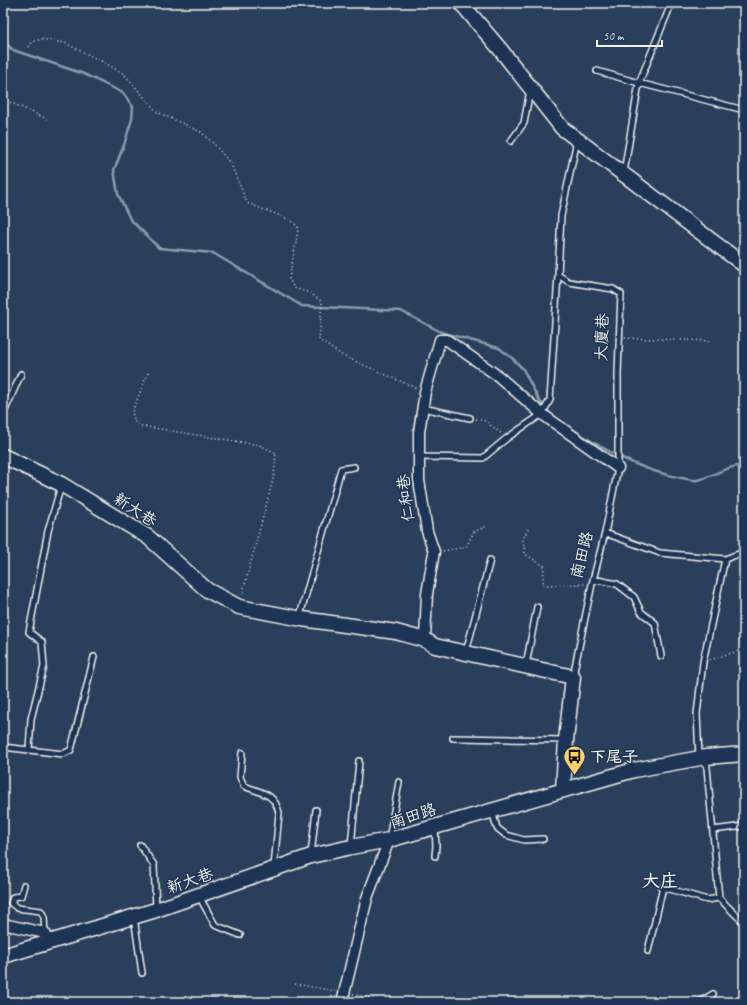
<svg xmlns="http://www.w3.org/2000/svg" width="747" height="1005" font-family="Caveat,'LXGW WenKai TC',sans-serif">
  <style>
    .lines { fill: none; stroke-linecap: round; stroke-linejoin: round }
    .stream { stroke: #879ead; stroke-width: 2.5 }
    .lane-casing { stroke: #f4f1e8; stroke-width: 8 }
    .street-casing { stroke: #f4f1e8; stroke-width: 13 }
    .secondary-casing { stroke: #f4f1e8; stroke-width: 17 }
    .path { stroke: #f4f1e8; stroke-width: 1.5; stroke-dasharray: 1 3; stroke-linecap: butt }
    .lane { stroke: #1d3557; stroke-width: 5 }
    .street { stroke: #1d3557; stroke-width: 10 }
    .secondary { stroke: #1d3557; stroke-width: 14 }
    .labels { text-anchor: middle; dominant-baseline: central; stroke-width: 3; stroke-linejoin: round; paint-order: stroke }
    .street-label { font-size: 16px; fill: #f4f1e8; stroke: #1d3557 }
    .poi-label { font-size: 16px; font-weight: bold; fill: #f4f1e8; stroke: #1d3557; text-anchor: start }
    .quarter-label { font-size: 18px; font-weight: bold; fill: #f4f1e8; stroke: #1d3557 }
  </style>
  <rect width="100%" height="100%" fill="#2a3f5b"/>
  <filter id="ink" filterUnits="userSpaceOnUse"><feTurbulence type="fractalNoise" baseFrequency=".025" numOctaves="2"/><feDisplacementMap in="SourceGraphic" scale="8" xChannelSelector="R" yChannelSelector="G"/><feConvolveMatrix kernelMatrix="1 2 1 2 8 2 1 2 1" color-interpolation-filters="sRGB"/></filter>
  <g filter="url(#ink)">
    <g class="lines">
      <path class="stream" d="M3,41L13,50L84,74L123,93L133,107L132,119L124,145L114,170L118,194L130,219L159,248L213,253L302,306L401,311L441,332L499,348L512,358L523,369L539,400L552,416
        M563,423C599,447 639,471 682,478C687,479 693,481 697,480C712,477 730,464 744,466"/>
      <defs>
        <path id="lane" d="M597,71L639,83L744,110
          M511,141L524,123L530,90
          M624,172L639,83L670,7L676,3
          M423,408L470,418
          M3,415L21,374
          M419,457L483,458L507,438L542,414L550,400L558,275
          M605,533L660,553L725,559
          M593,579L617,584L634,597L641,612L655,623L661,656
          M302,618L301,612L341,469L354,467
          M466,652L490,560
          M526,665L537,607
          M573,676L592,584L605,533L618,468V373L621,294L613,289L569,282L558,275L561,216L577,140
          M453,738L565,740
          M3,747L29,750L31,719L44,666L42,642L29,632L48,531L61,486
          M29,750L63,754L71,750L94,657
          M242,753L240,777L244,786C261,793 275,793 279,813L274,867
          M699,757L697,714L703,662L725,559L744,552
          M706,757L719,898
          M492,811L497,828L506,835L524,840L543,839
          M713,830L744,826
          M389,839L399,782
          M140,845L154,865L156,908
          M351,846L359,761
          M311,855L316,810
          M435,856L436,846L435,827
          M24,885L21,896L13,897L11,903L17,908L41,911L44,917L45,933
          M199,896L215,925L240,935
          M134,917L142,973
          M648,951L663,887L707,900L719,898L737,916L744,922
          M700,1002L713,994"/>
        <path id="street" d="M425,640L427,594L434,552L427,531L419,480V432L425,392L440,340H447L498,376L542,414L618,468
          M3,924L45,933L49,942
          M342,1002L367,898L389,840"/>
        <path id="secondary" d="M461,3L500,49L562,128L744,265
          M3,456L61,484L148,537L207,590L239,607L302,619L396,632L425,640L435,646L573,677L566,740L563,790
          M3,956L156,910L311,856L351,847L389,840L634,770L706,757L744,754"/>
      </defs>
      <use href="#lane" class="lane-casing"/>
      <use href="#street" class="street-casing"/>
      <use href="#secondary" class="secondary-casing"/>
      <path class="path" d="M29,47L32,42L41,39L65,43L103,62L124,74L157,112L201,132L214,144L231,164L247,203L291,220L298,227L297,237L289,279L294,288L310,293L322,302L319,340L343,356L416,388
        M3,99L47,119
        M625,338L713,341
        M148,373L132,412L135,422L141,426L259,445L276,453L274,476L242,595
        M476,419L485,421L502,434
        M528,529L523,540L525,554L544,566L543,585L586,584
        M443,551L466,547L474,532L487,526
        M710,660L744,649
        M295,984L335,991
        M353,994L386,1002"/>
      <use href="#lane" class="lane"/>
      <use href="#street" class="street"/>
      <use href="#secondary" class="secondary"/>
    </g>
  </g>
  <defs>
    <symbol id="bus-pin" viewBox="-11 -11 22 30"><path d="M0 17L-7.5 6A9.5 9.5 0 1 1 7.5 6Z" fill="#ffd166" stroke="#1d3557"/><path d="M-5-6H5V4H4V6H2V4H-2V6H-4V4H-5ZM-3.5-4V0h7V-4ZM-3.5 1.2v1.5H-2V1.2ZM2 1.2v1.5H3.5V1.2Z" fill="#111"/></symbol>
  </defs>
  <g fill-rule="evenodd">
    <use href="#bus-pin" x="562" y="744" width="25" height="34"/>
  </g>
  <g class="labels">
    <g class="street-label">
      <text transform="translate(602 337) rotate(-88)">大廈巷</text>
      <text transform="translate(406 498) rotate(-97)">仁和巷</text>
      <text transform="translate(135 510) rotate(33)">新大巷</text>
      <text transform="translate(582 555) rotate(-76)">南田路</text>
      <text transform="translate(413 816) rotate(-18)">南田路</text>
      <text transform="translate(190 881) rotate(-19)">新大巷</text>
    </g>
    <g class="poi-label">
      <text x="590" y="757">下尾子</text>
    </g>
    <g class="quarter-label">
      <text x="660" y="881">大庄</text>
    </g>
  </g>
  <rect width="747" height="1005" fill="none" stroke="#1d3557" stroke-width="16"/>
  <rect x="8" y="8" width="731" height="989" fill="none" stroke="#f4f1e8" stroke-width="1.5" filter="url(#ink)"/>
  <path d="M597 40v6h65v-6" fill="none" stroke="#f4f1e8" stroke-width="2"/>
  <text x="603" y="40" font-size="12" fill="#f4f1e8" stroke="#1d3557" stroke-width="3" paint-order="stroke">50 m</text>
</svg>
